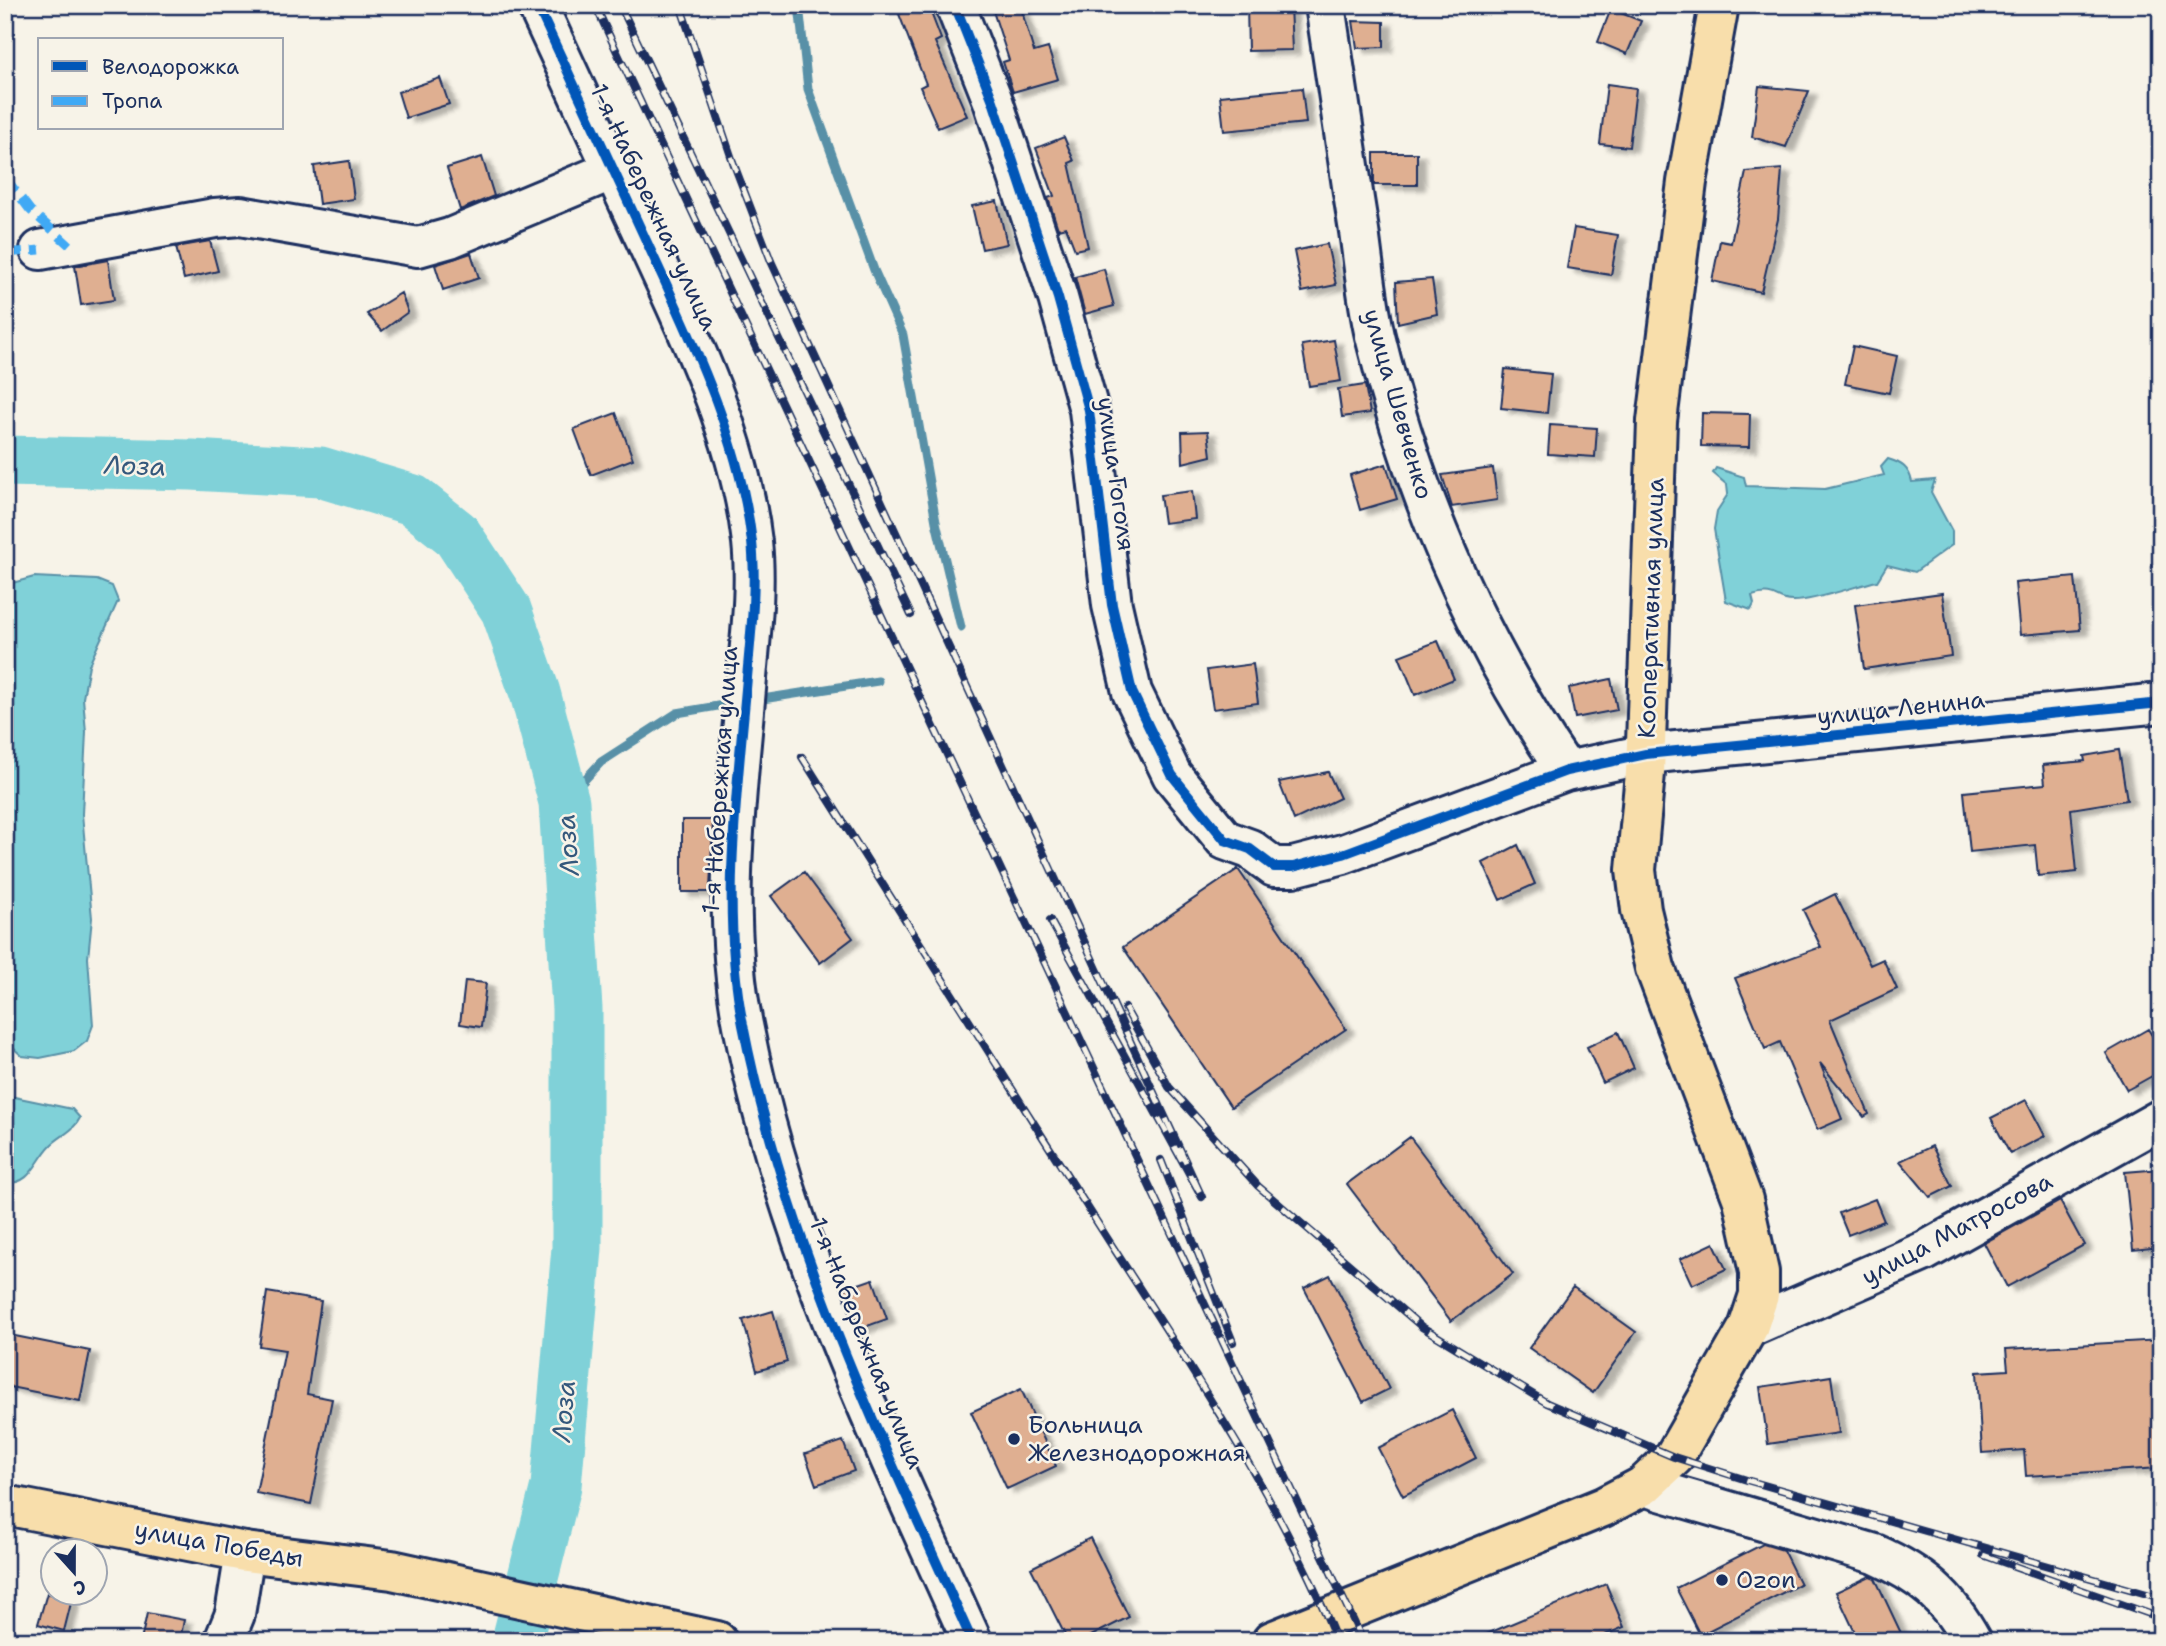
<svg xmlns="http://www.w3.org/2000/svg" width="2166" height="1646" font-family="'Shantell Sans',sans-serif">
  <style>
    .water { fill: #80d1d8; stroke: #5890a7; stroke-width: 2 }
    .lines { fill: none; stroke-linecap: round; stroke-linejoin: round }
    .stream { stroke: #5890a7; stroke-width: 9 }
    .river { stroke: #80d1d8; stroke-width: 51 }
    .building { fill: #dfaf91; stroke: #1b2f5e; stroke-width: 2; filter: url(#shadow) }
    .minor-casing { stroke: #1b2f5e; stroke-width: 44 }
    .major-casing { stroke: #1b2f5e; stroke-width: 44 }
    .minor { stroke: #f7f3e8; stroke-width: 38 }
    .major { stroke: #f8deab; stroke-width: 38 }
    .rail-casing { stroke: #1b2f5e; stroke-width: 8 }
    .rail { stroke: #f7f3e8; stroke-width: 5; stroke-dasharray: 16; stroke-linecap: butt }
    .quiet { stroke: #3fa9f5; stroke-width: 9; stroke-dasharray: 18 9; stroke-linecap: butt }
    .cycleway-casing { stroke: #f7f3e8; stroke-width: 15 }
    .cycleway { stroke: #0057b8; stroke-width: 10 }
    .poi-dot { fill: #1b2f5e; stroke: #f7f3e8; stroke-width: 2.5 }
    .labels { text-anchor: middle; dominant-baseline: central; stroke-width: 5; stroke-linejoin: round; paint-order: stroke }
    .street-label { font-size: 24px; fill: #1b2f5e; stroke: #f7f3e8 }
    .poi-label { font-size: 24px; fill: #1b2f5e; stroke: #f7f3e8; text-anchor: start }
    .water-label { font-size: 26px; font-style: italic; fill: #34587c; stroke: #f7f3e8 }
  </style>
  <defs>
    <filter id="shadow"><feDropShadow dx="8" dy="4.5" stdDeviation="2" flood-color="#0004"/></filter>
  </defs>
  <rect width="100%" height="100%" fill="#f7f3e8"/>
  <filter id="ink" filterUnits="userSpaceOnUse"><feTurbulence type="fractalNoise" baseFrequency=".0143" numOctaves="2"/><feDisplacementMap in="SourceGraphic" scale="14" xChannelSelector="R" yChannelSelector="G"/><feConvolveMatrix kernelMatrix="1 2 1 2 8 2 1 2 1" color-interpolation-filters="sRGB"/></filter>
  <g filter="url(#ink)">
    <path class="water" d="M1888,459C1902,463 1909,468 1912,482L1935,480L1931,492L1952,531V545L1915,572L1887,565L1877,581C1855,586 1815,601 1794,601C1775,602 1778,588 1752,596L1754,604L1751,610L1726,601L1714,529L1717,511L1728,494L1727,485L1713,473L1716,468L1744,477L1746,486L1825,489L1884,475L1881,467Z
      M34,577L97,580L112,586L118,601L89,665L83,698L86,732L82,814L92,918L88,958L93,1025L87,1041L74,1051L40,1058L22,1056L10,1045L5,1036V585Z
      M5,1095L72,1109L80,1118C73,1132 61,1135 51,1145C35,1161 32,1185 5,1183Z"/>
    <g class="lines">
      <path class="stream" d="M799,5L808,89L874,270L903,335L936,522L961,627
        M756,700L878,681
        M564,802L601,762L677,713L735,703"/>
      <path class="river" d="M5,461L192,465L320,472L413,500L456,534L506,610L535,693L564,802L577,1009V1248L556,1486L517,1641"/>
    </g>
    <path class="building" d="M922,5H928L941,39L935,42L967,116L938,128L920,87L926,84L899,14Z
      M991,5H1020L1034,52L1048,48L1058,79L1013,92L1003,62L1009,60Z
      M1247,5H1290L1292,50L1248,51Z
      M1611,9L1641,21L1627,54L1598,42Z
      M1353,21L1384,22V47L1357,48Z
      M440,78L449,104L406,118L398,92Z
      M1607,84L1636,88L1629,147L1600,144Z
      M1759,86L1809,91L1786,147L1752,137Z
      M1302,88L1306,123L1224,131L1220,96Z
      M1064,137L1074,161L1069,163L1088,247L1075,250L1066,227L1058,229L1048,198L1054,196L1036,148Z
      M1374,153H1417V185H1374Z
      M482,157L494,196L460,210L447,168Z
      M349,161L354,199L319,204L314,166Z
      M1782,169L1778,219L1761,292L1712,281L1720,241L1731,243L1746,172Z
      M997,201L1007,244L982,249L972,206Z
      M1574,228L1618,235L1611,275L1567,268Z
      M210,241L218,271L184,279L176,247Z
      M1327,244L1336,285L1302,292L1294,251Z
      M471,253L479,278L443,290L435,265Z
      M108,260L114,300L81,305L75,266Z
      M1104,269L1114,306L1085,314L1075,277Z
      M1432,279L1437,314L1398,323L1396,282Z
      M401,293L408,312L382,331L367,314Z
      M1334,340L1341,381L1309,386L1302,345Z
      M1853,346L1897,356L1889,393L1845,384Z
      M1505,369L1551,374L1547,413L1501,408Z
      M1365,385L1370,413L1342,417L1338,389Z
      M616,413L633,459L591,475L574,429Z
      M1702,413L1750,414L1749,447L1701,446Z
      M1550,425L1597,428L1595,457L1548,454Z
      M1208,431L1211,456L1183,463L1182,432Z
      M1386,464L1397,499L1360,510L1350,475Z
      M1493,468L1497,500L1452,507L1442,475Z
      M1192,491L1195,519L1164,523L1160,495Z
      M2075,577L2080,630L2020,635L2015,583Z
      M1942,593L1951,656L1864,669L1855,605Z
      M1438,641L1454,679L1415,695L1399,656Z
      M1253,664L1258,703L1213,709L1207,670Z
      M1611,679L1617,710L1575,718L1569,688Z
      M2119,750L2127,800L2071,809L2077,872L2038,876L2035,845L1970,852L1964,792L2045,784L2043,765L2085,761L2084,756Z
      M1328,772L1340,798L1294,820L1279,782Z
      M682,820H713L710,892H682Z
      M1518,845L1535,884L1500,900L1483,863Z
      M1238,869L1346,1029L1231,1107L1123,947Z
      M804,872L853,938L820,963L771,896Z
      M1835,894L1870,965L1883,959L1897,989L1830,1020L1869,1114L1864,1117L1820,1063L1842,1119L1817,1130L1780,1042L1765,1049L1735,978L1821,947L1803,910Z
      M465,981L486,983L481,1027L460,1024Z
      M2148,1029L2161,1050V1071L2127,1090L2106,1053Z
      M1618,1032L1634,1068L1603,1083L1587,1047Z
      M2026,1100L2045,1136L2010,1154L1991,1118Z
      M1410,1137L1513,1274L1451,1321L1347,1184Z
      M1932,1146L1952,1186L1930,1197L1900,1161Z
      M2161,1169V1247L2133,1250L2125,1172Z
      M1875,1199L1884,1221L1848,1235L1839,1213Z
      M2060,1201L2084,1245L2007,1287L1984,1243Z
      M1714,1243L1726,1269L1692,1285L1680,1259Z
      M1330,1275L1389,1389L1363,1402L1304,1288Z
      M873,1279L887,1319L859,1329L844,1289Z
      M1573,1287L1636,1332L1593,1393L1529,1348Z
      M267,1292L321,1301L307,1394L332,1399L311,1504L256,1493L285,1350L259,1346Z
      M773,1311L787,1362L757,1371L743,1320Z
      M5,1334L90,1351L80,1401L5,1386Z
      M2161,1340V1468L2026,1476L2024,1450L1982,1453L1977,1372L2008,1370L2006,1349Z
      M1831,1376L1839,1433L1768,1444L1760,1387Z
      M1021,1389L1056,1466L1007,1489L971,1412Z
      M1452,1410L1476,1458L1403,1496L1378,1448Z
      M843,1441L854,1471L816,1485L805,1454Z
      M1090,1538L1129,1617L1081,1641H1068L1031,1568Z
      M1763,1544L1783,1550L1800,1584L1700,1635L1676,1588Z
      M1870,1576L1875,1578L1901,1633L1885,1641H1859L1836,1592Z
      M1606,1584L1624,1627L1591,1641H1470Z
      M47,1593L72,1599L64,1631L38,1624Z
      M147,1613L184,1620L180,1641H141Z"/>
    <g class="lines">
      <defs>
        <path id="minor" d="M537,5C575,86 612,168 650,249C693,342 740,439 752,542C757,590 750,641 746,689C736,802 721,913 743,1025C785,1242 882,1441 972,1641
          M955,5L993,101L1058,298L1089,410L1112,605L1132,692L1172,775L1225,840L1250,849L1274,867H1293L1343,854L1566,771L1646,754L2161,703
          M1325,5C1336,81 1347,156 1359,231C1364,266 1367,302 1375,336C1413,493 1475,638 1566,771
          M40,250L215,218L240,216L418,247L450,238L613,170
          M1748,1328L1925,1251L2161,1119
          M1643,1486L1875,1554C1922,1575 1948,1597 1972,1641
          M224,1641L235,1614L245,1552"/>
        <path id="major" d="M5,1505L245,1552L392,1570L717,1641
          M1272,1641L1603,1507L1643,1486L1674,1457L1748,1328L1759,1295V1272L1743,1200L1655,968L1641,910L1636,870L1645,773L1657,421L1687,182L1719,5"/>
      </defs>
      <use href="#minor" class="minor-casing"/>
      <use href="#major" class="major-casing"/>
      <use href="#minor" class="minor"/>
      <use href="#major" class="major"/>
      <defs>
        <path id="rail" d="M595,5L1363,1641
          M620,5L911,615
          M680,5L733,162L771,261L1202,1197L1050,920
          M802,757C904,918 1006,1080 1109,1241C1191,1369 1280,1499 1337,1641
          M1125,1008L1169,1087L1258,1186L1422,1327L1547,1403L1674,1457L1750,1481L2161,1598
          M1161,1160L1233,1342
          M1983,1555L2161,1618"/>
      </defs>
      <use href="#rail" class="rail-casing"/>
      <use href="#rail" class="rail"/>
      <path class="quiet" d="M5,177L30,210L69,245
        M5,253L40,250"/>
      <defs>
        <path id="cycleway" d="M537,5C575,86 612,168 650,249C693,342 740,439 752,542C757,590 750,641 746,689C736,802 721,913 743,1025C785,1242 882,1441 972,1641
          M955,5L993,101L1058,298L1089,410L1112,605L1132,692L1172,775L1225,840L1250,849L1274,867H1293L1343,854L1566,771L1646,754L2161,703"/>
      </defs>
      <use href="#cycleway" class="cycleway-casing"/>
      <use href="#cycleway" class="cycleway"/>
    </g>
  </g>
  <g class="poi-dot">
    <circle cx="1014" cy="1439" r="7"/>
    <circle cx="1722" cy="1580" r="7"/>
  </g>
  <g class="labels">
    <g class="street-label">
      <text transform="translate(654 207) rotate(65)">1-я Набережная улица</text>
      <text transform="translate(1398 404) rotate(74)">улица Шевченко</text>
      <text transform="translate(1116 474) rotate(82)">улица Гоголя</text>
      <text transform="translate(1651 608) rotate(-88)">Кооперативная улица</text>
      <text transform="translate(1901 708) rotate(-6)">улица Ленина</text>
      <text transform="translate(720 780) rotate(-86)">1-я Набережная улица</text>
      <text transform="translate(1957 1229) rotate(-28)">улица Матросова</text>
      <text transform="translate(867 1343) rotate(68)">1-я Набережная улица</text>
      <text transform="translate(219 1544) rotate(10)">улица Победы</text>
    </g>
    <g class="poi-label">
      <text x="1028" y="1425">Больница<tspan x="1028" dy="28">Железнодорожная</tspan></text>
      <text x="1736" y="1580">Ozon</text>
    </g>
    <g class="water-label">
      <text transform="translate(135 465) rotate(2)">Лоза</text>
      <text transform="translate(567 845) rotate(-94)">Лоза</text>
      <text transform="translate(563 1411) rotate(-85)">Лоза</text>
    </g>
  </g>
  <rect width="2166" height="1646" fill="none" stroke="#f7f3e8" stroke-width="28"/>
  <rect x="14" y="14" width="2138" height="1618" fill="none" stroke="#1b2f5e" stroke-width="2.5" filter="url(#ink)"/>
  <rect x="38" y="38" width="245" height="91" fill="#f7f3e8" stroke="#9fa5b1" stroke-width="2"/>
  <rect x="52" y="61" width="35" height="10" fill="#0057b8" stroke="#9fa5b1" stroke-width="2"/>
  <text x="102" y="74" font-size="21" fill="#1b2f5e">Велодорожка</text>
  <rect x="52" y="96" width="35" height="10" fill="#3fa9f5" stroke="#9fa5b1" stroke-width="2"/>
  <text x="102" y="108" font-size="21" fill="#1b2f5e">Тропа</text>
  <g transform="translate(74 1572) rotate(159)"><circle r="33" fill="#f7f3e8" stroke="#9fa5b1" stroke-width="2"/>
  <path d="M0-5L12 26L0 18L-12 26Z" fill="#1b2f5e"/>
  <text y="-10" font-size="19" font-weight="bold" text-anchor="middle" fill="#1b2f5e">С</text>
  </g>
</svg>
